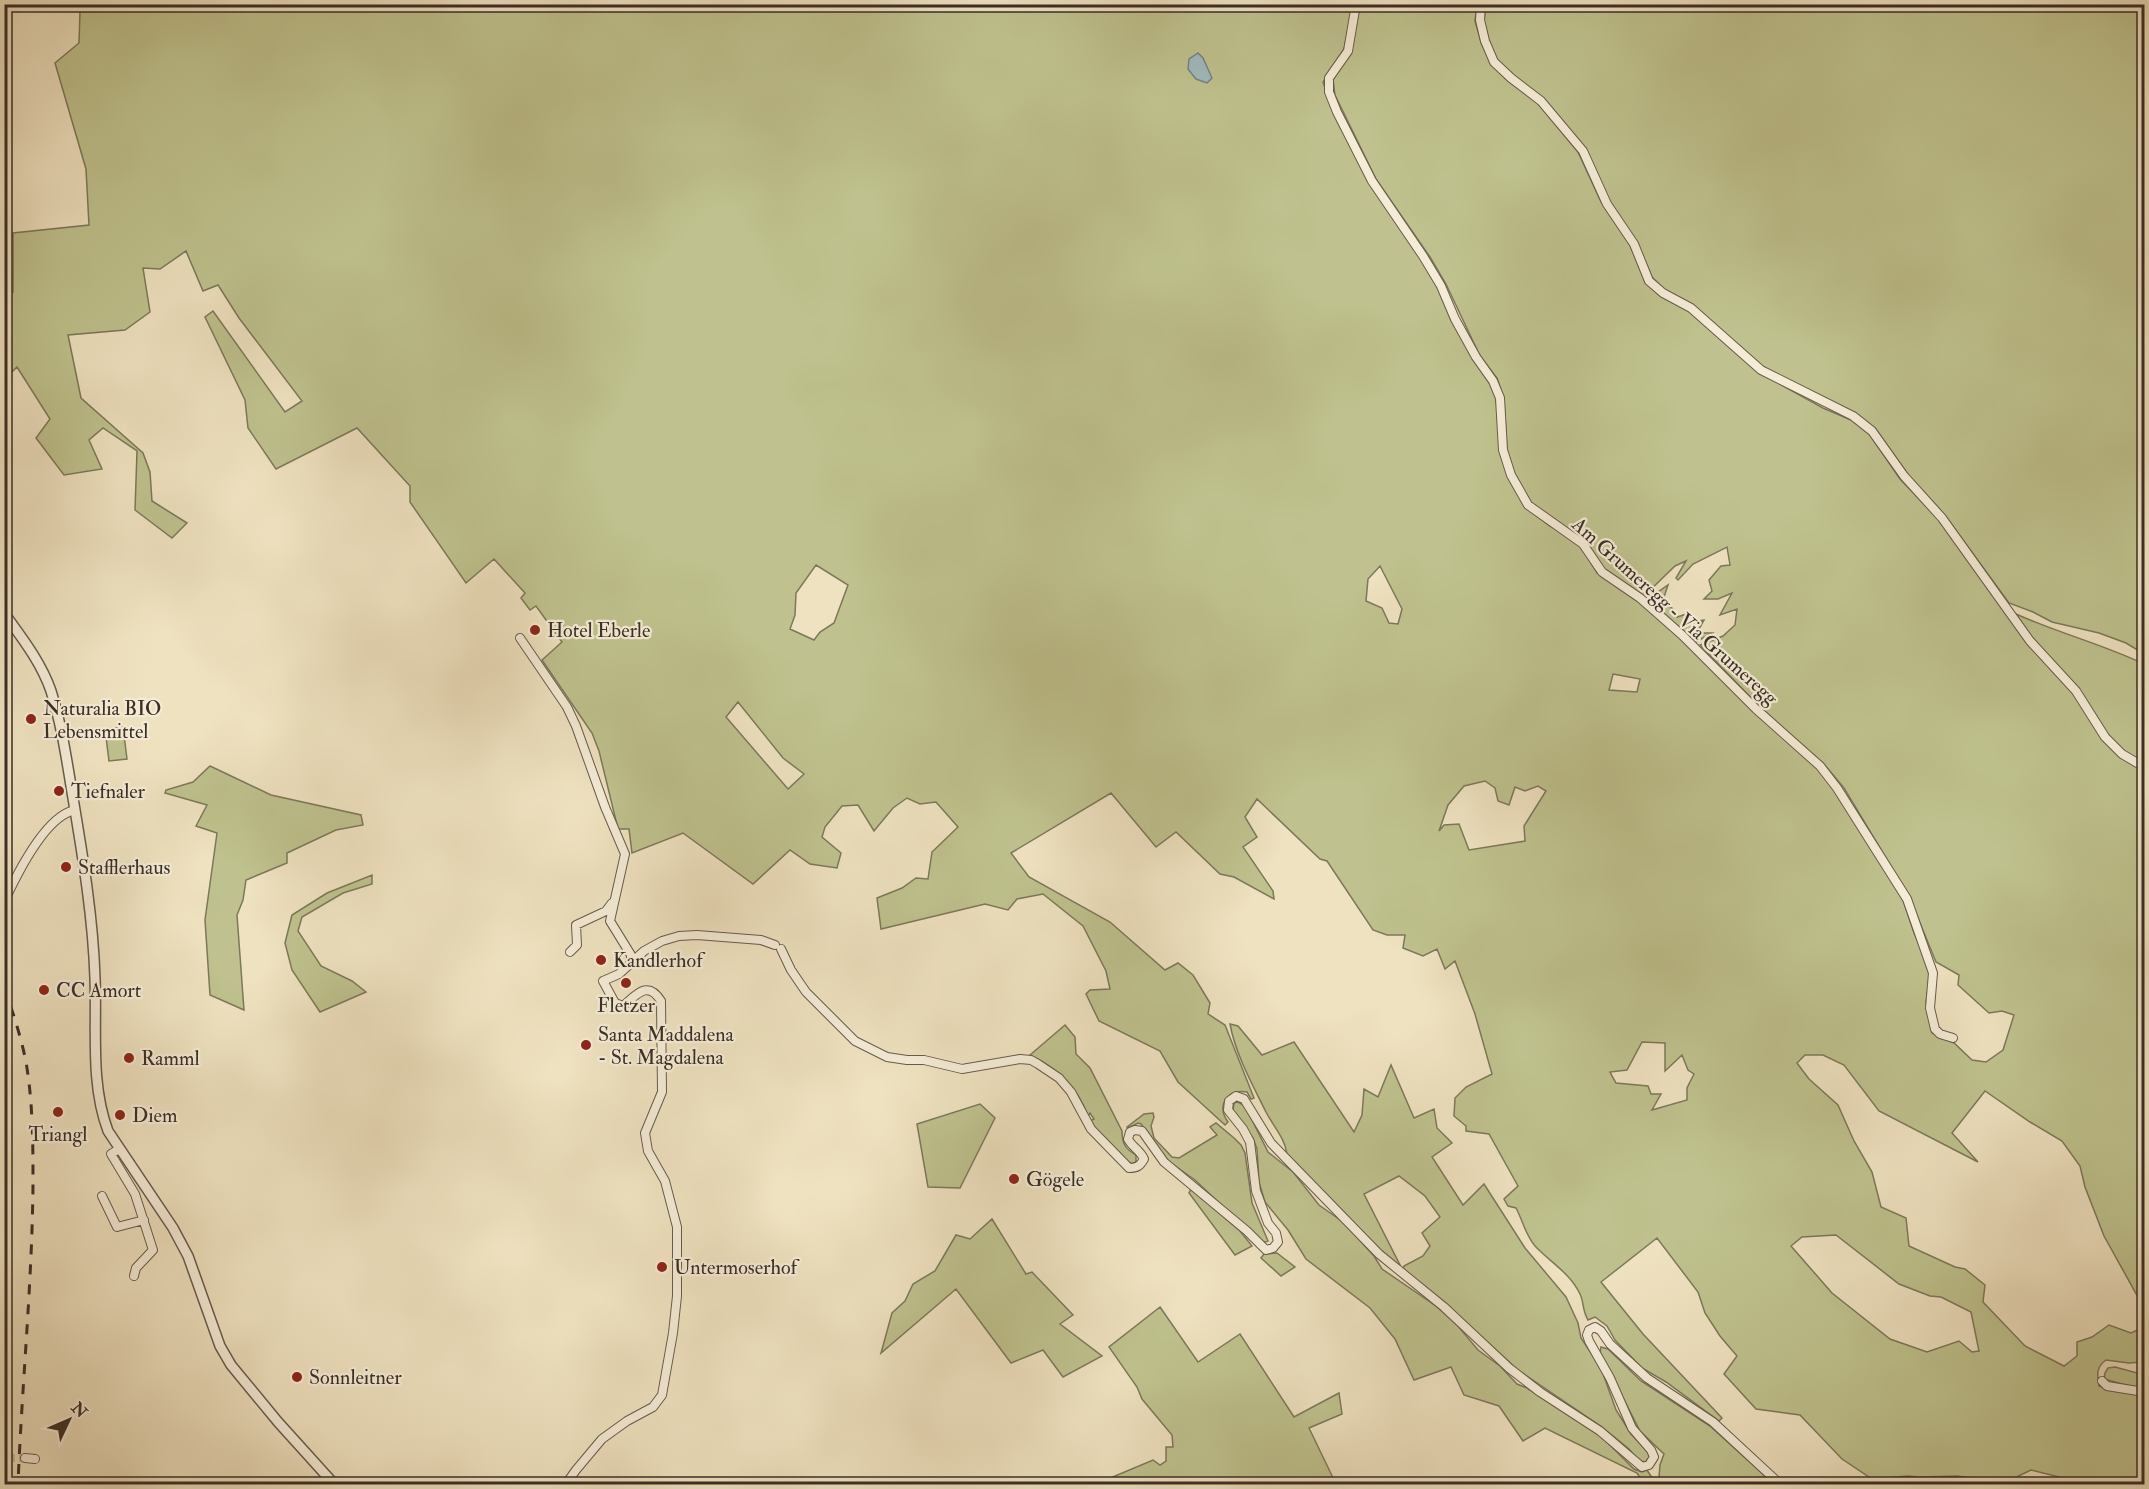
<svg xmlns="http://www.w3.org/2000/svg" width="2149" height="1489" font-family="'IM FELL Double Pica',serif">
  <style>
    .green { fill: #bfc28e; stroke: #7c785a; stroke-width: 1.5; fill-rule: evenodd }
    .water { fill: #a0babe; stroke: #778282; stroke-width: 1.5 }
    .lines { fill: none; stroke-linecap: round; stroke-linejoin: round }
    .minor-tunnel { stroke: #cbbea1; stroke-width: 8; stroke-dasharray: 8 4; stroke-linecap: butt }
    .minor-casing { stroke: #675b4d; stroke-width: 10 }
    .tertiary-casing { stroke: #675b4d; stroke-width: 12 }
    .minor { stroke: #f5ecd6; stroke-width: 8 }
    .tertiary { stroke: #f5ecd6; stroke-width: 9 }
    .rail { stroke: #3a2e27; stroke-width: 3; stroke-dasharray: 10 10; stroke-linecap: butt }
    .poi-dot { fill: #8f2418; stroke: #f5ecd6; stroke-width: 2 }
    .labels { text-anchor: middle; dominant-baseline: central; stroke-width: 4.5; stroke-linejoin: round; paint-order: stroke }
    .street-label { font-size: 20px; fill: #3a2e27; stroke: #f5ecd6 }
    .poi-label { font-size: 20px; fill: #3a2e27; stroke: #f5ecd6; text-anchor: start }
  </style>
  <rect width="100%" height="100%" fill="#efe2c0"/>
  <filter id="stains"><feTurbulence type="fractalNoise" baseFrequency=".00333" numOctaves="4"/><feColorMatrix values="0 0 0 0 .2 0 0 0 0 .09 0 0 0 0 .02 0 0 0 .5 -.17"/></filter>
  <radialGradient id="worn" r=".72"><stop offset=".6" stop-color="#630" stop-opacity="0"/><stop offset="1" stop-color="#630" stop-opacity=".3"/></radialGradient>
  <path class="green" d="M1486,4L2144,5V654L2126,643L2099,633L2052,622L2033,612L2009,603L1944,514L1907,473L1875,428L1856,413L1825,400L1763,367L1664,289L1652,277L1636,241L1607,200L1584,149L1497,60L1489,41L1484,21Z
    M40,5H1353L1344,49L1323,82L1334,114L1422,259L1438,288L1451,320L1474,360L1492,387L1496,398L1500,450L1525,507L1550,526L1566,534L1582,548L1597,573L1638,601L1681,639L1758,716L1777,730L1818,769L1836,792L1903,900L1914,933L1924,955L1930,975L1926,1002L1932,1033L1954,1043L1972,1060L1986,1062L2003,1050L2014,1015L2002,1011L1989,1013L1958,985L1959,975L1936,962L1909,896L1844,788L1824,764L1759,706L1700,645L1723,636L1735,625L1737,609L1720,615L1732,593L1718,599H1704L1712,591L1709,580L1721,566L1730,565L1727,547L1693,564L1678,580L1676,578L1686,561L1675,566L1644,596L1604,569L1585,541L1531,503L1514,474L1507,449L1504,399L1497,378L1480,356L1446,284L1430,257L1376,179L1335,95L1333,79L1351,53L1360,5H1477L1475,21L1481,42L1491,64L1508,81L1538,103L1578,152L1601,202L1630,245L1645,282L1660,296L1690,311L1758,372L1823,408L1851,420L1870,435L1900,479L1939,520L2028,643L2055,674L2062,670L2033,639L2016,614C2058,633 2102,644 2144,664V1308L2104,1236L2085,1187L2080,1166L2062,1141L2030,1122L1985,1091L1952,1133L1978,1162L1879,1111L1844,1065L1823,1055H1805L1797,1063L1809,1079L1838,1105L1854,1141L1872,1172L1881,1207L1906,1218L1909,1246L1955,1267L1965,1269L1985,1285L1983,1302L2025,1346L2064,1366L2077,1356V1342L2092,1337L2109,1325L2131,1333L2144,1327V1362L2129,1363L2106,1360C2096,1367 2097,1375 2099,1386L2144,1395V1484L2063,1478L2031,1470L2006,1482L1957,1476L1920,1477L1908,1476L1872,1479L1842,1459L1800,1415L1756,1409L1724,1374L1737,1356L1720,1336L1705,1313L1698,1292L1657,1238L1601,1282L1643,1334L1722,1418L1719,1421L1666,1382L1642,1368L1615,1340L1607,1326L1595,1317L1588,1320C1582,1310 1584,1302 1580,1294C1570,1273 1550,1262 1535,1246C1525,1234 1523,1221 1516,1208L1508,1206L1504,1199L1518,1186L1489,1134L1466,1131V1126L1454,1116L1455,1098L1466,1087L1492,1074L1475,1014L1455,961L1445,969L1437,949L1423,956L1403,948L1405,935H1387L1373,930L1327,861L1320,859L1257,799L1245,817L1257,837L1243,847L1273,891L1274,899L1234,877L1220,874L1176,832L1156,847L1111,793L1011,853L1029,877L1110,922L1165,970L1178,963L1193,975L1210,1003L1208,1014L1225,1025L1254,1098L1251,1099L1247,1092C1227,1089 1216,1105 1228,1122L1225,1125L1178,1082L1160,1051L1099,1021L1086,994L1090,990L1110,989L1106,971L1083,926L1043,894L1017,899L1008,910L985,904L881,929L877,898L902,888L916,878L928,879L932,852L958,827L936,802L920,804L907,798L893,808L874,831L858,805L842,806L825,827L822,837L841,853L837,868L810,864L790,850L753,884L683,833L632,853L629,829H618L599,751L592,733L542,660L562,642L536,606L530,610L521,598L525,593L494,559L466,583L410,502V486L357,428L276,469L248,428L245,400L205,317L213,311L285,412L302,401L239,318L218,285L203,291L186,251L160,269L143,268L150,312L125,330L68,335L81,398L143,453L150,472L152,501L187,523L172,538L135,510L137,451L103,428L89,440L102,469L64,475L36,438L50,419L17,367L5,379V293L13,292V233L89,225L86,169L55,63L79,43L80,11H38ZM816,565L848,585L834,623L820,632L814,640L790,629L795,615L796,593ZM1380,566L1402,609L1398,624L1389,623L1382,608L1366,601L1368,579ZM1613,674L1640,679L1637,692L1609,690ZM738,702L783,758L804,774L788,789L726,717ZM1485,781L1495,788L1498,801L1509,805L1515,787L1525,791L1538,786L1546,791L1524,826L1525,841L1469,850L1459,824L1444,825L1439,831L1448,805L1464,786ZM1642,1042L1665,1043V1071L1682,1055L1688,1070L1694,1074L1687,1088V1100L1652,1110L1661,1094H1651L1648,1086L1616,1083L1610,1072L1627,1070ZM1836,1235L1899,1284L1930,1296L1941,1297L1971,1312L1979,1351L1972,1352L1959,1341L1927,1352L1890,1339L1832,1293L1791,1246L1802,1237Z
    M1668,585L1662,603L1672,608L1677,617L1690,613L1687,623L1704,620L1697,633H1712L1696,642L1648,599Z
    M123,727L127,759L109,761L105,729Z
    M210,766L271,795L361,815L363,825L336,830L287,853V863L246,880L243,900L237,915L244,1010L210,995L205,920L217,833L196,826L207,805L165,793L166,790L193,782Z
    M372,875V884L343,893L302,917L298,931L321,966L352,981L366,992L320,1012L292,970L285,943L292,915L327,893Z
    M1230,1024L1238,1026L1262,1055L1294,1042L1354,1132L1362,1115L1364,1089L1378,1097L1391,1065L1414,1118L1434,1109L1437,1128L1452,1143L1432,1157L1463,1205L1484,1184L1525,1248L1566,1297L1578,1323L1581,1338L1601,1368L1616,1410L1631,1434L1647,1451L1650,1456L1646,1462L1639,1461L1629,1449L1602,1427L1518,1370L1444,1302L1403,1270L1404,1266L1423,1256L1430,1246L1422,1233L1440,1217L1425,1196L1399,1176L1364,1194L1400,1265L1398,1268L1287,1154C1285,1138 1273,1126 1266,1112C1253,1086 1235,1053 1230,1024Z
    M1065,1025L1075,1037L1076,1054L1090,1068L1122,1131C1122,1143 1125,1149 1136,1155V1162L1132,1164L1127,1161L1094,1127L1090,1121L1094,1119L1090,1113L1088,1116C1077,1086 1058,1069 1030,1055Z
    M1238,1102L1245,1106L1268,1152L1293,1172L1319,1205L1343,1222L1374,1256L1382,1269L1436,1306L1457,1325L1478,1350L1500,1366L1517,1384L1527,1388L1600,1435L1634,1469L1642,1472L1647,1470L1656,1484H1644L1637,1473L1545,1428L1523,1441L1499,1406L1464,1395L1451,1367L1414,1380L1395,1339L1370,1308L1306,1259L1288,1230L1265,1202L1259,1182L1257,1149L1253,1138L1233,1110L1234,1103Z
    M980,1104L995,1118L960,1188L928,1187L917,1124Z
    M1153,1113L1154,1117L1151,1126L1154,1138L1172,1157L1179,1158L1217,1135L1210,1127L1216,1123L1234,1138L1241,1145L1245,1153L1252,1203L1268,1241L1262,1243L1195,1180L1168,1161L1141,1124L1138,1123L1128,1128L1127,1127L1144,1114Z
    M1191,1189L1240,1231L1252,1246L1235,1255L1189,1193Z
    M992,1219L1026,1274L1032,1272L1073,1315L1060,1324L1102,1356L1063,1377L1043,1350L1011,1363L956,1289L881,1353L892,1313L905,1301L913,1284L935,1271L956,1235L970,1239Z
    M1277,1253L1295,1267L1281,1276L1261,1258L1264,1254Z
    M1160,1307L1198,1362L1240,1334L1294,1417L1339,1393L1342,1414L1309,1428L1336,1484L1314,1478L1317,1484H1096L1153,1460L1160,1465L1166,1461V1447H1173L1172,1435L1142,1399L1137,1387L1109,1347Z
    M1601,1347L1608,1349L1641,1381L1710,1426L1774,1484H1670L1659,1477L1660,1465L1664,1454L1640,1431L1600,1353Z
    M2115,1367L2137,1373L2144,1371V1390L2104,1379L2105,1373L2108,1368Z"/>
  <path class="water" d="M1198,53L1203,58L1212,78L1207,83L1196,79L1188,69L1189,59Z"/>
  <g class="lines">
    <path class="minor-tunnel" d="M7,1458H25"/>
    <defs>
      <path id="minor" d="M1356,4L1348,51L1329,78V92L1337,112L1372,181L1423,256L1441,286L1455,319L1476,357L1493,381L1500,398L1503,450L1511,475L1528,505L1583,544L1602,572L1640,598L1682,635L1756,709L1820,766L1837,788L1907,899L1933,973L1930,1008L1935,1029L1940,1034L1953,1038
        M1481,4L1480,20L1485,41L1494,62L1511,78L1541,101L1583,151L1607,204L1634,244L1649,281L1663,293L1691,308L1761,370L1853,416L1872,431L1904,476L1942,518L2030,641L2076,691L2105,737L2122,754L2144,767
        M520,638L567,707L576,726L605,807L625,854L610,921L631,955V963
        M4,902C16,876 45,816 75,810
        M4,931V939
        M781,949L791,970L806,992L855,1041L887,1057L907,1060H924L962,1069L1020,1059L1031,1060L1038,1064L1059,1078L1071,1092L1091,1129L1129,1168C1137,1168 1140,1166 1144,1159C1140,1150 1132,1147 1128,1139L1130,1132L1135,1130L1142,1131L1164,1162L1247,1231L1266,1250L1273,1248L1278,1242L1276,1233L1268,1223L1256,1191L1250,1142L1243,1129L1228,1110L1229,1101L1236,1096L1244,1099L1271,1143L1379,1254L1444,1307L1509,1368L1540,1392L1600,1431L1642,1467L1649,1465L1654,1457L1651,1450L1632,1428L1610,1378L1589,1341L1587,1335L1589,1330L1595,1327L1601,1331L1610,1344L1647,1378L1713,1422L1780,1484
        M570,952L577,945L576,925L606,911L612,903
        M119,1149L111,1154L135,1194L153,1250L136,1268L134,1276
        M102,1196L117,1227L144,1220
        M2102,1381L2107,1386L2144,1392
        M4,1458H7
        M25,1458L35,1459
        M566,1484L576,1470L602,1439L627,1421L653,1407L662,1395L673,1333L677,1296V1227L665,1181L648,1151L645,1133L662,1092L661,1001C648,980 637,994 623,1006L615,1003L603,981L619,974L644,951L662,941L679,936L697,935L761,940L775,945"/>
      <path id="tertiary" d="M4,613C22,638 41,662 51,691C62,726 67,762 73,798C83,858 93,917 95,978C97,1029 90,1083 108,1131L173,1228L188,1256L220,1346L231,1365L278,1422L334,1484"/>
    </defs>
    <use href="#minor" class="minor-casing"/>
    <use href="#tertiary" class="tertiary-casing"/>
    <use href="#minor" class="minor"/>
    <use href="#tertiary" class="tertiary"/>
    <path class="rail" d="M4,988C13,1012 21,1037 26,1062C33,1103 33,1144 33,1185C32,1285 22,1384 18,1484"/>
  </g>
  <g class="poi-dot">
    <circle cx="535" cy="630" r="6"/>
    <circle cx="31" cy="719" r="6"/>
    <circle cx="59" cy="791" r="6"/>
    <circle cx="66" cy="867" r="6"/>
    <circle cx="601" cy="960" r="6"/>
    <circle cx="626" cy="983" r="6"/>
    <circle cx="44" cy="990" r="6"/>
    <circle cx="586" cy="1045" r="6"/>
    <circle cx="129" cy="1058" r="6"/>
    <circle cx="58" cy="1112" r="6"/>
    <circle cx="120" cy="1115" r="6"/>
    <circle cx="1014" cy="1179" r="6"/>
    <circle cx="662" cy="1267" r="6"/>
    <circle cx="297" cy="1377" r="6"/>
  </g>
  <g class="labels">
    <g class="street-label">
      <text transform="translate(1675 611) rotate(42)">Am Grumeregg - Via Grumeregg</text>
    </g>
    <g class="poi-label">
      <text x="547" y="630">Hotel Eberle</text>
      <text x="43" y="708">Naturalia BIO<tspan x="43" dy="23">Lebensmittel</tspan></text>
      <text x="71" y="791">Tiefnaler</text>
      <text x="78" y="867">Stafflerhaus</text>
      <text x="613" y="960">Kandlerhof</text>
      <text x="56" y="990">CC Amort</text>
      <text x="626" y="1005" text-anchor="middle">Fletzer</text>
      <text x="598" y="1034">Santa Maddalena<tspan x="598" dy="23">- St. Magdalena</tspan></text>
      <text x="141" y="1058">Ramml</text>
      <text x="132" y="1115">Diem</text>
      <text x="58" y="1134" text-anchor="middle">Triangl</text>
      <text x="1026" y="1179">Gögele</text>
      <text x="674" y="1267">Untermoserhof</text>
      <text x="309" y="1377">Sonnleitner</text>
    </g>
  </g>
  <rect width="2149" height="1489" fill="none" stroke="#efe2c0" stroke-width="24"/>
  <rect x="6" y="6" width="2137" height="1477" fill="none" stroke="#3a2e27" stroke-width="3"/>
  <rect x="12" y="12" width="2125" height="1465" fill="none" stroke="#3a2e27" stroke-width="1.5"/>
  <g transform="translate(69 1420) rotate(46)" stroke="#f5ecd6" stroke-width="4.5" paint-order="stroke">
  <path d="M0-4.5L10 22L0 15L-10 22Z" fill="#3a2e27"/>
  <text y="-9" font-size="16" font-weight="bold" text-anchor="middle" fill="#3a2e27">N</text>
  </g>
  <rect width="100%" height="100%" filter="url(#stains)"/>
  <rect width="100%" height="100%" fill="url(#worn)"/>
</svg>
